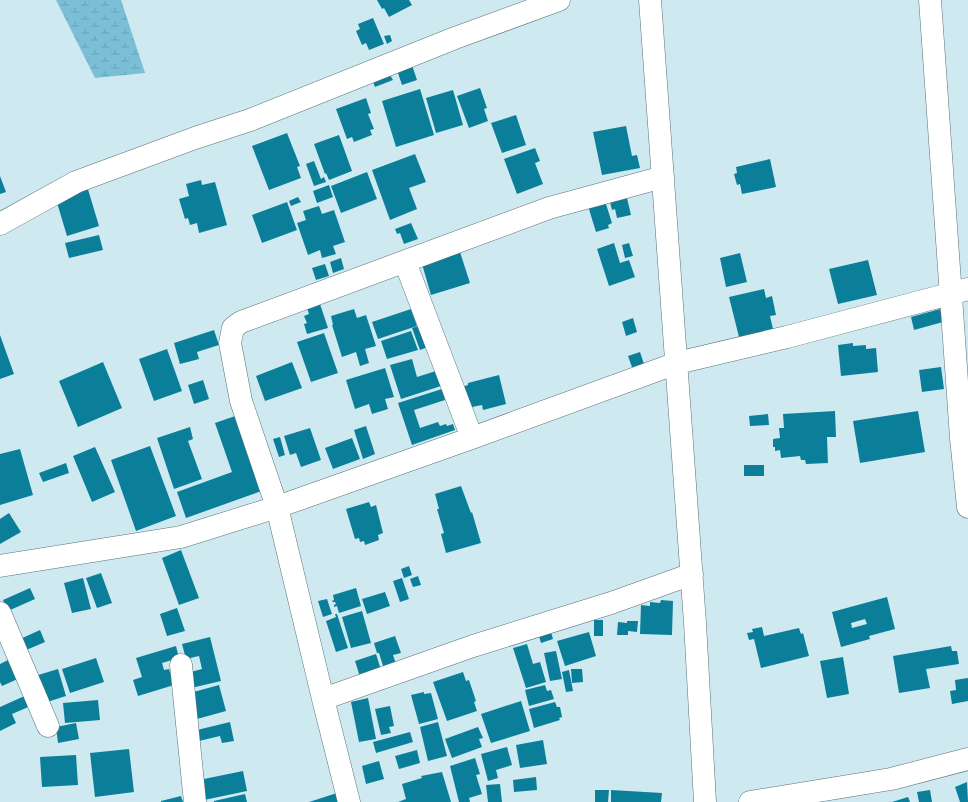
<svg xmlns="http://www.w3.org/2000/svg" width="968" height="802" font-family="Overpass,sans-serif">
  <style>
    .wetland { fill: url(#wetland-marsh) }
    .building { fill: #0b7f99; fill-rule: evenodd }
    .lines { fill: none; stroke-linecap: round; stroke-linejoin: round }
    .minor-casing { stroke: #5a7178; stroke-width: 23 }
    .minor { stroke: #fff; stroke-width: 22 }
  </style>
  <defs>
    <pattern id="wetland-marsh" width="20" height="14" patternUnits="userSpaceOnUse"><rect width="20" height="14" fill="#7abfd5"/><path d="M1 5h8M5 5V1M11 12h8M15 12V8" fill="none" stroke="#68a3b6"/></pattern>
  </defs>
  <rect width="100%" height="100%" fill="#cfe9f1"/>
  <path class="wetland" d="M56,0H121L145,73L95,78Z"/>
  <path class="building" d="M377,0H409L412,5L389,17L384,8L382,9Z
    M373,18L384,44L369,50L366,43L362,45L356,31L360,29L358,24Z
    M390,35L392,41L387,44L384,36Z
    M412,65L417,80L402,85L397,70Z
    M390,75L393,80L375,87L373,82Z
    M480,88L487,108L484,109L488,121L469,128L457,96Z
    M420,89L434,135L396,147L382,101Z
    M453,90L463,125L436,133L426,98Z
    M366,98L371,113L368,114L374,129L370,130L372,135L354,142L352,137L347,139L336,109Z
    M516,115L526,145L502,153L491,123Z
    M626,126L632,156L637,155L640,168L602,175L593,132Z
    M287,133L300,166L297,167L301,178L269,190L252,146Z
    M339,135L352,171L329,180L326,173L325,174L314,144Z
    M535,148L540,161L535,163L543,184L517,194L504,159Z
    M415,154L426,182L409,188L417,209L390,220L372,170Z
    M770,159L776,187L742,194L740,184L737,185L734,174L737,173L736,167Z
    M314,161L321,179L324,177L326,182L314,186L306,164Z
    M367,172L377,199L341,213L331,186Z
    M0,176L6,192L0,194Z
    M201,180L202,185L215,182L227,225L199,233L197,223L190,225L188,218L185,219L179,199L189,196L186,184Z
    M329,185L333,197L317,203L313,191Z
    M87,186L99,226L67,236L55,196Z
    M298,197L301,202L291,206L289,201Z
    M627,198L631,215L617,218L615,209L612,210L610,202Z
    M605,201L612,223L608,225L609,228L596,232L588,206Z
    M287,202L297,230L262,243L252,215Z
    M319,206L322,214L334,210L345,242L333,246L336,254L322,258L320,250L308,255L297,223L306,220L303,211Z
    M411,223L418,239L404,244L400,233L397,234L395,229Z
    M99,235L103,250L69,258L65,243Z
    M614,243L620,263L629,260L635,277L609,286L597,249Z
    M629,243L633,256L625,258L622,245Z
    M460,252L470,283L431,295L422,264Z
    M740,253L747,282L726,287L720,258Z
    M341,258L344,269L333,273L330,262Z
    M868,260L877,295L838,304L829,269Z
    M325,264L329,276L316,280L312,268Z
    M764,289L766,298L772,296L776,315L770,316L773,329L739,337L729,297Z
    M320,304L328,328L307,334L304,324L307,323L304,316L309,314L307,308Z
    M354,309L357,318L366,315L376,346L365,349L369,363L360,366L356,352L342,357L332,325H333L331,316Z
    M411,309L417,326L378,339L372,322Z
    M940,309L943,322L914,330L911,317Z
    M633,318L637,332L626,336L622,322Z
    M422,325L428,347L420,350L412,328Z
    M214,330L219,345L197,352L199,359L180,364L174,343Z
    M411,331L418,350L387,359L381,341Z
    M324,333L338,373L311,382L297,342Z
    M0,335L14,374L0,379Z
    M853,343V346L866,345V349L876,348L878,372L841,376L838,345Z
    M167,349L182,391L154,401L139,359Z
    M640,352L645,367L633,370L628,356Z
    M412,359L417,377L436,371L441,386L401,399L390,365Z
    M103,362L122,408L78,427L59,381Z
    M292,362L302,388L265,401L256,376Z
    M941,367L944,389L922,392L919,370Z
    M385,368L394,397L385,399L388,409L372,414L369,404L355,409L346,380Z
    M499,375L506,404L483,410L482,405L467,408L462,387L468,385V383Z
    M203,380L209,399L194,404L188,385Z
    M442,389L445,400L414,410L420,428L438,422L440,426L446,424L447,426L453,424L455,430L412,445L398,403Z
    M835,411L836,437H827L828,463L806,464L805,460H801L800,456L781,458L780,450L775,451V447H773V439L780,438L779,428H784L783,414Z
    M918,411L925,452L860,463L853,421Z
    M241,414L267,489L186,518L177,492L232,472L215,423Z
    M768,414L769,425L750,426L749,416Z
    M366,426L375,454L363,459L354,430Z
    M190,427L193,439L188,441L202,479L174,489L157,438Z
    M310,428L321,460L301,467L296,453L290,455L284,436Z
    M280,437L285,455L279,457L273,439Z
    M352,438L360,459L333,469L325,448Z
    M150,446L176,516L136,531L111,460Z
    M95,447L115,492L92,502L73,456Z
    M20,449L33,495L0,505V454Z
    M66,463L69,473L43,482L39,473Z
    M744,465H764V476H744Z
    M461,486L471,513L472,512L481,543L446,553L441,534L444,533L437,509H439L435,494Z
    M369,502L371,507L376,505L383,533L378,535L379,540L365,545L364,541L360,542L359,538L355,539L346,509Z
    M9,513L21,532L0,544V519Z
    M181,550L199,598L179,605L162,558Z
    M409,566L412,575L404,578L401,569Z
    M101,573L112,603L97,608L86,578Z
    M418,576L421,585L413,587L410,579Z
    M83,578L91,609L72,613L64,583Z
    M402,578L409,599L400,602L393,581Z
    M30,588L35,599L8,611L3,600Z
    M356,588L361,606L339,613L337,606L334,607V605L336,604L335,602H333L332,601L334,600L333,595Z
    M385,592L390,606L367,614L362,599Z
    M887,597L895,629L869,636L870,639L841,647L832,612ZM865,619L867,624L852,628L851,623Z
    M327,599L332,614L323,617L318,601Z
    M661,600L673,601L672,635L640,634L641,605L650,606V602L660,603Z
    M177,608L185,631L167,636L160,614Z
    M362,611L371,643L351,648L342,617Z
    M335,614H337L348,648L336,652L326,621L336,617Z
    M594,620H603V636H594Z
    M627,621H638L637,632L628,631V635H617L618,622L627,623Z
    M762,627L764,636L799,628L801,634L803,633L809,656L761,668L754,639L749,640L747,633L753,632L752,629Z
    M40,630L45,642L24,651L18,640Z
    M551,632L553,639L541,643L539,636Z
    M589,632L596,656L565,666L557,641Z
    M395,636L401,653L393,655L396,664L384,669L379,653H377L374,643Z
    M210,637L221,681L187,689L183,674L202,669L199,656L186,659L182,644Z
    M527,644L533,664L540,662L546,682L526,688L513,648Z
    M176,646L179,658L162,663L164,670L169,669L174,685L138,696L133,680L142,677L136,658Z
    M951,646L952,651H957L959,664L926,669L930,688L899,693L893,656Z
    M556,651L562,679L550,681L544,653Z
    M376,654L381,670L360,677L355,661Z
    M843,657L849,694L827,698L820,661Z
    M96,658L104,682L70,693L62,669Z
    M10,659L20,678L2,686L0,682V664Z
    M58,669L66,696L44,703L35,676Z
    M571,669H582L583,682L572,683Z
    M569,670L573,691L566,692L562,672Z
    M463,672L466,681L469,680L476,701L474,702L477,711L447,721L433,682Z
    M968,678V701L952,704L950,691L956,690L955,680Z
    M219,685L226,711L197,719L190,693Z
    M545,685L547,691L551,690L554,699L529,706L525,690Z
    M424,692V694L431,693L438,719L419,724L411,695Z
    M29,694L33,705L12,714L16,723L0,731V707Z
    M368,698L376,739L359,742L351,702Z
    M98,700L100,720L65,723L63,703Z
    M521,701L530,731L491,743L481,714Z
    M555,702L557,707H560L562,717L559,718L560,720L534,728L529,709Z
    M390,706L394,726L389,727L391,733L381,735L375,709Z
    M230,722L234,741L222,743L220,736L199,741L197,730Z
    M438,722L447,756L428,761L420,727Z
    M76,723L79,739L58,743L56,727Z
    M478,727L483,738L479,739L482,747L452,758L445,739Z
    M410,732L413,742L376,753L373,742Z
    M543,740L547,764L520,768L516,745Z
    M507,747L512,765L496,770L498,778L488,781L481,754Z
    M129,749L134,792L95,797L90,753Z
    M417,750L420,763L399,769L395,756Z
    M76,755L78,785L42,787L40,757Z
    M475,758L480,774L476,775L482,794L469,798L470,802H459L450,766Z
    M379,761L384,779L366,784L362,766Z
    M243,771L247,791L204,800L199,780Z
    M442,772L451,802H398L406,799L402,784L422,778L421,776Z
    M536,777L537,790L514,792L513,780Z
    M967,782L968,802H960L955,787Z
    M500,784L502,802H488L486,785Z
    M595,790H609L608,802H595Z
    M611,790L662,793L661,802H611Z
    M930,790L932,802H919L917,792Z
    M337,793L340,802H309Z
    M245,794L247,802H214V801Z
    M181,796L183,802H161V801Z
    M908,797L910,802H892Z"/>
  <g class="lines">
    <defs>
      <path id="minor" d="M650,0L695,623L705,802
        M930,0L961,438L968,507
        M0,224L76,182L195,138L250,120L455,38L559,0
        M405,262L472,438
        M0,566L181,537L277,507L472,438L677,363L787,337L968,289
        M0,613L48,726
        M181,665L195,802
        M323,699L473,646L611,603L692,574
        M349,802L323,699L277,507L241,401L230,343L233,328L241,322L549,208L663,177
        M750,802L891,779L968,759"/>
    </defs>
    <use href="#minor" class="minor-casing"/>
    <use href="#minor" class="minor"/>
  </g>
</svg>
